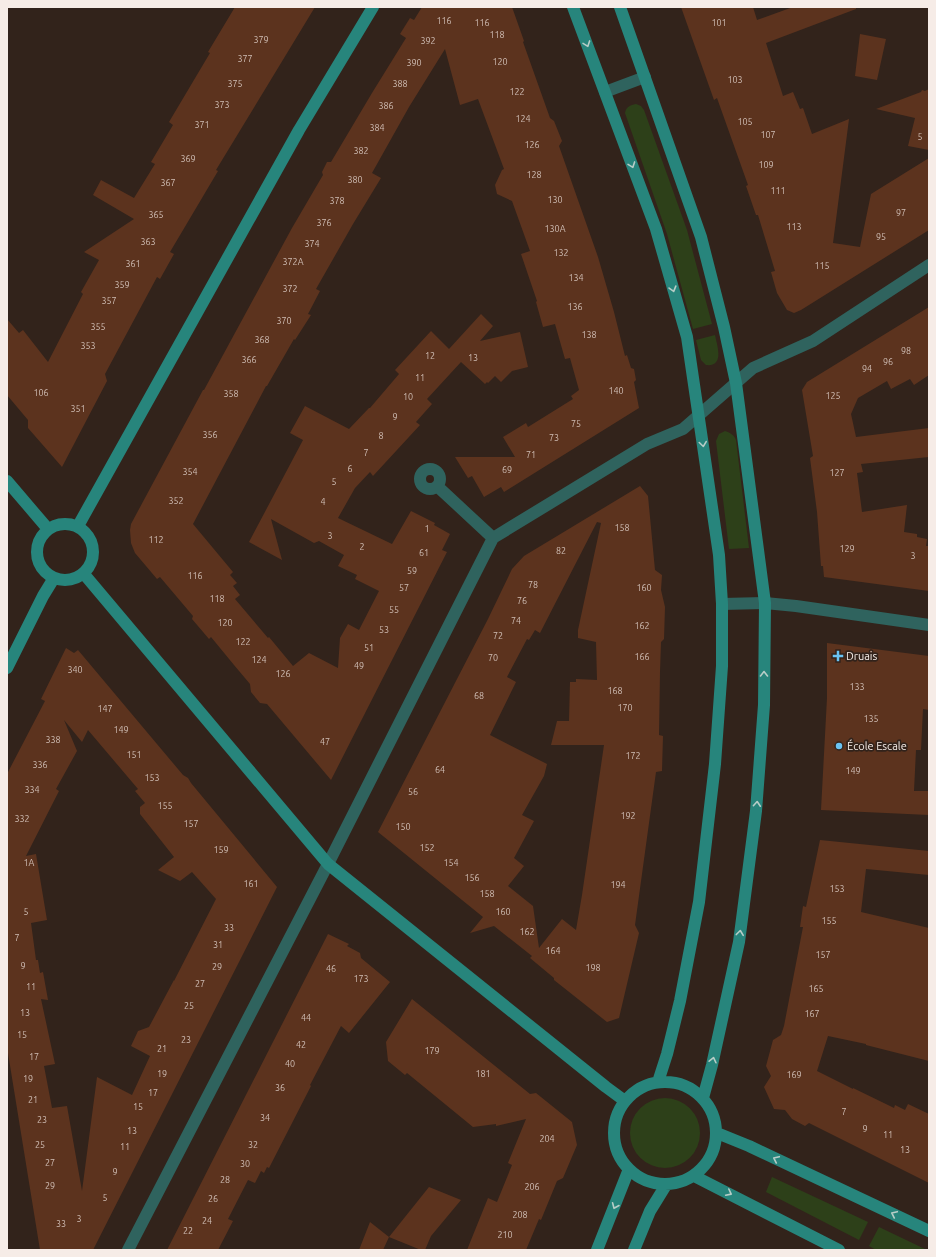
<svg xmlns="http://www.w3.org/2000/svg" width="936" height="1257" font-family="Ubuntu,sans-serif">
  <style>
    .green { fill: #2d4019 }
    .building { fill: #5c331e; fill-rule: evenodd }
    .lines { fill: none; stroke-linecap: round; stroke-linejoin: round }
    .street { stroke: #2f635e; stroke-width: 12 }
    .secondary { stroke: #27857c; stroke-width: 12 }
    .oneway { stroke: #b8cdc7 }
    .poi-dot { fill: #6bc3f2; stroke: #32231b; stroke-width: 1.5 }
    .labels { text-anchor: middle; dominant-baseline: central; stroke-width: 3.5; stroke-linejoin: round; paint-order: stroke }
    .number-label { font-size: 9px; fill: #d0beb5 }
    .poi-label { font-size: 11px; fill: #f6ece7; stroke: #32231b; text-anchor: start }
  </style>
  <rect width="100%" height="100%" fill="#32231b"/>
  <path class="green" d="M636,104L641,106L644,110L687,230L712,324L693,329L667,234L625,113C626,107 630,105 636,104Z
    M715,335C717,345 725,367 706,365L701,360L696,340Z
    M725,431C731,433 734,435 736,440L749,548L729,549L716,441L719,434Z
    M630 1133a35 35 0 1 1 70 0a35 35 0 1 1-70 0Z
    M772,1177L868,1222L859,1240L766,1192Z
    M879,1227L927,1250H876L869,1246Z"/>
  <path class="building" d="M235,7H315L216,170L218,171L170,252L174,254L160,279L157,277L105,374L107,381L62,467L28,428V420L7,395V319L19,333L23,330L48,362L83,294L81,292L99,260L84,252L134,219L93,195L101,180L134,198L155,164L151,162L173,125L169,122L210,53L208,52Z
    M422,7H512L524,41L523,42L550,118L554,121L562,141L559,146L598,257L614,312L625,356L627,355L631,368L634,369L636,380L634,382L639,408L504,492L501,487L484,497L472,476L468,478L455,457H515L503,437L526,423L528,427L573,399L571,396L579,390L570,358L565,359L555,324L543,327L536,302L537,301L521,254L530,251L512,201L497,194L495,185L502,170L504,169L478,99L460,105L445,49L409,107L372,173L381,178L353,224L316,289L320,291L308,314L311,315L295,340L294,339L267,386H266L193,524L233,572L230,575L237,583L233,586L240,595L235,599L268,638L269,637L293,666L309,653L338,668L340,638L348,624L359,630L379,591L355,579L357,575L338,566L344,555L319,541L314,543L271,519L282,560L249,542L303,440L290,433L305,406L349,429L369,408H370L399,374L395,370L431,331L449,349L481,314L493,326L480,341L520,332L528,367L512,371L501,382L495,376L488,383L487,382L485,384L461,362L427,399L432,404L416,422L420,425L373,476L370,472L355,488L338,518L392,544L411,511L435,523L434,525L450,534L442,550L447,552L331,780L267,704L260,703L251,692L250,684L234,665L211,637L209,639L192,619L193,616L160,577L157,579L135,553L131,543L130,530L131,524L203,390H204L292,228L323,175L322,172L327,162H331L372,93L406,38L400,34L410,18L414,20Z
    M681,7H753L757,20L793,7H856V9L766,43L783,96L793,92L800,109L803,108L812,134L849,119L833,243L860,247L871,194L929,158V230L801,310L794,313L787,310L777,293L771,272L775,271L758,215H756L746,186L748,185L717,98L714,100Z
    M860,34L886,39L877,80L855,76Z
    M929,89V150L908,146L915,118L876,109L921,92L922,90L925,91Z
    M929,307V375L914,385L910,379L891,389L887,381L858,398L851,414L856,437L929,428V457L861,464L863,472L857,473L862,512L907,505L904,532L917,534V537L927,539L926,546H929V591L824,577L823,566H821L817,512L810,458L813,456L802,390L807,382Z
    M640,486L648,496L655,570L662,575L661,590L665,607L664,639L661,642L660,672L659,735L663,736L662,771L656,772L635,925L639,933L619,1018L607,1022L554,980V978L530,958L532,956L494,926L470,933L483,917L378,832L488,619L512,569L524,556ZM597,522L601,523L578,630V638L596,642L597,680L576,679V682H570L569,721H557L551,745H604L582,895L576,930L562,919L539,948L533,906L508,886L524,866L514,858L534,821L522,815L544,776L547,764L490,735L516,682L507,677L527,639L529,640L535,630L540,633Z
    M827,643L929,656V710L923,709L921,750H916L914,791H929V815L821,810L827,698Z
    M66,648L74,653L78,650L183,775L188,778L191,783L277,887L93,1250H40L7,1047V774L45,701L41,699ZM64,720L82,742L88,730L138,789L135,791L145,803L140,807V814L174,857L158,870L180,881L192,872L216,899L174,981V980L149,1027L138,1031L131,1046L150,1056L132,1095L97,1077L82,1191L67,1106L52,1108L44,1066L55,1064L41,999L48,1000L43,972L40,973L38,960H36L31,923L47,920L36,854L26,856L59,791L56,789L77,751Z
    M820,840L929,851V875L866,869L861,912L929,928V1061L866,1045V1044L828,1036L817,1071L853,1089V1088L890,1106L894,1108L895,1105L905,1110L908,1104L929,1114V1183L809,1123L805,1126L792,1119L785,1110L774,1109L764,1087L771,1076L766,1066L773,1040L781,1035L784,1026L803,927H800L803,906L806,907Z
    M328,934L349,944L347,946L360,953L361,958L390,982L349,1033L341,1026L310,1085L311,1086L269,1168L267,1167L264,1173L261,1171L255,1183L248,1180L228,1219L233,1221L218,1250H167Z
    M412,999L530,1094L536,1093L572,1122L577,1145L563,1178L557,1181L541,1220L539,1219L526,1250H467L488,1198L497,1202L512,1165L508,1163L526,1119L496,1126V1124L473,1127L407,1073L405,1075L388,1061L386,1042Z
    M429,1187L461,1200L431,1236L425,1250H421L389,1237Z
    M370,1222L389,1237L383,1250H359Z"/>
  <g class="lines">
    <path class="street" d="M605,92L645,77
      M420 479a10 10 0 1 1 20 0a10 10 0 1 1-20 0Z
      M437,486L493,538
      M722,604L765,603L796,606L929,625
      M128,1250L328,864L493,538L647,444L683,429L753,368L813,341L929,265"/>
    <path class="secondary" d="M573,7L656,229L687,337L719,555L722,604V666L715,764L699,902L680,1001L667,1054L658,1082
      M620,7L701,237L724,327L736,383L765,603L764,705L756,811L739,942L712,1065L703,1098
      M7,481L48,529
      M37 552a28 28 0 1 1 56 0a28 28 0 1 1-56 0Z
      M78,526L299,130L373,7
      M84,574L328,864L606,1087L625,1101
      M7,668L43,596L54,578
      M614 1133a51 51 0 1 1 102 0a51 51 0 1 1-102 0Z
      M717,1133L749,1146L929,1231
      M694,1176L839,1250
      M597,1250L629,1169
      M634,1250L650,1211L666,1185"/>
  </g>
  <defs><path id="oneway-chevron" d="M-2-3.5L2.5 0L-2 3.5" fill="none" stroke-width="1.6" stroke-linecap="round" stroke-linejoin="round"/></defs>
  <g class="oneway">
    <use href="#oneway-chevron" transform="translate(587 44) rotate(70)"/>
    <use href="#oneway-chevron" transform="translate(632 165) rotate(70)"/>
    <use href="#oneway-chevron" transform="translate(673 289) rotate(74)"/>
    <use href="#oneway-chevron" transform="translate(703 444) rotate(82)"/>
    <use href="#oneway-chevron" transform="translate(764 674) rotate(-90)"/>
    <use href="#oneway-chevron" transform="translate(757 804) rotate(-86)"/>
    <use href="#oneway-chevron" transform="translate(740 933) rotate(-83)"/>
    <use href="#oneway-chevron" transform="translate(713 1060) rotate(-77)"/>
    <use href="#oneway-chevron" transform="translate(776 1159) rotate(-155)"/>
    <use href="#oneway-chevron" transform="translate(729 1193) rotate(27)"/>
    <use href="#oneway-chevron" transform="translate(615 1206) rotate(113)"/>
    <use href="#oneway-chevron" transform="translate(894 1214) rotate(-155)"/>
  </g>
  <g class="poi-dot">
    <path d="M836 650h4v4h4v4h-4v4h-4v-4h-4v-4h4z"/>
    <circle cx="839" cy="746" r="4"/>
  </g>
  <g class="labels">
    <g class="number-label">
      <text x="444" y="21">116</text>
      <text x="482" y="23">116</text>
      <text x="719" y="23">101</text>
      <text x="497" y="35">118</text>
      <text x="261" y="40">379</text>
      <text x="428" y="41">392</text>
      <text x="245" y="59">377</text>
      <text x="500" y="62">120</text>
      <text x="414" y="63">390</text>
      <text x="735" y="80">103</text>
      <text x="235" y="84">375</text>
      <text x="400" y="84">388</text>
      <text x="517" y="92">122</text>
      <text x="222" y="105">373</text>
      <text x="386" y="106">386</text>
      <text x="523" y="119">124</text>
      <text x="745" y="122">105</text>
      <text x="202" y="125">371</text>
      <text x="377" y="128">384</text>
      <text x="768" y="135">107</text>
      <text x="920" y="137">5</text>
      <text x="532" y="145">126</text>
      <text x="361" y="151">382</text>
      <text x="188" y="159">369</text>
      <text x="766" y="165">109</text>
      <text x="534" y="175">128</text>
      <text x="355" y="180">380</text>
      <text x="168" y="183">367</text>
      <text x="778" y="191">111</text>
      <text x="555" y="200">130</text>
      <text x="337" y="201">378</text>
      <text x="901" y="213">97</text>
      <text x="156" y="215">365</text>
      <text x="324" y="223">376</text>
      <text x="794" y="227">113</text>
      <text x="555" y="229">130A</text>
      <text x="881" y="237">95</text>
      <text x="148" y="242">363</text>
      <text x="312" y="244">374</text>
      <text x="561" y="253">132</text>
      <text x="293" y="262">372A</text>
      <text x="133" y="264">361</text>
      <text x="822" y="266">115</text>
      <text x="576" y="278">134</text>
      <text x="122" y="285">359</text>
      <text x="290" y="289">372</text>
      <text x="109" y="301">357</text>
      <text x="575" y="307">136</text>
      <text x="284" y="321">370</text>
      <text x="98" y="327">355</text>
      <text x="589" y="335">138</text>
      <text x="262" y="340">368</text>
      <text x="88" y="346">353</text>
      <text x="906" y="351">98</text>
      <text x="430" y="356">12</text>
      <text x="473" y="358">13</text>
      <text x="249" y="360">366</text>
      <text x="888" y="362">96</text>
      <text x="867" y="369">94</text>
      <text x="420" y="378">11</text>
      <text x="616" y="391">140</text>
      <text x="41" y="393">106</text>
      <text x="231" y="394">358</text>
      <text x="833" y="396">125</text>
      <text x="408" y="397">10</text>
      <text x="78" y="409">351</text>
      <text x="395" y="417">9</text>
      <text x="576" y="424">75</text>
      <text x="210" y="435">356</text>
      <text x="381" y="436">8</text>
      <text x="554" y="438">73</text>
      <text x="366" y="453">7</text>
      <text x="531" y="455">71</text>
      <text x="350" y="469">6</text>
      <text x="507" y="470">69</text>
      <text x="190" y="472">354</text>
      <text x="837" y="473">127</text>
      <text x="334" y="482">5</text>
      <text x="176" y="501">352</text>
      <text x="323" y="502">4</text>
      <text x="622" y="528">158</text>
      <text x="427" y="529">1</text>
      <text x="330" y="536">3</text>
      <text x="156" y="540">112</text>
      <text x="362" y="547">2</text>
      <text x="847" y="549">129</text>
      <text x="561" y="551">82</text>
      <text x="424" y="553">61</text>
      <text x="913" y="556">3</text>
      <text x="412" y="571">59</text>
      <text x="195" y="576">116</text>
      <text x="533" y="585">78</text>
      <text x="404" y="588">57</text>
      <text x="644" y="588">160</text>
      <text x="217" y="599">118</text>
      <text x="522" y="601">76</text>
      <text x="394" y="610">55</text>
      <text x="516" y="621">74</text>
      <text x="225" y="623">120</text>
      <text x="642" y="626">162</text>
      <text x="384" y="630">53</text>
      <text x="498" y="636">72</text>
      <text x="243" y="642">122</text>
      <text x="369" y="648">51</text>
      <text x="642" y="657">166</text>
      <text x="493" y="658">70</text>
      <text x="259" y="660">124</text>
      <text x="359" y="666">49</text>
      <text x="75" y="670">340</text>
      <text x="283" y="674">126</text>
      <text x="857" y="687">133</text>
      <text x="615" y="691">168</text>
      <text x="479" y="696">68</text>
      <text x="625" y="708">170</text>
      <text x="105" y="709">147</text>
      <text x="871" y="719">135</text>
      <text x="121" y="730">149</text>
      <text x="53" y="740">338</text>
      <text x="325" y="742">47</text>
      <text x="134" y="755">151</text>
      <text x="633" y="756">172</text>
      <text x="40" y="765">336</text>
      <text x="440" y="770">64</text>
      <text x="853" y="771">149</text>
      <text x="152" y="778">153</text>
      <text x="32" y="790">334</text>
      <text x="413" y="792">56</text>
      <text x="165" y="806">155</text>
      <text x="628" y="816">192</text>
      <text x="22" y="819">332</text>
      <text x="191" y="824">157</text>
      <text x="403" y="827">150</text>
      <text x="427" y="848">152</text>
      <text x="221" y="850">159</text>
      <text x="29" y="863">1A</text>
      <text x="451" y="863">154</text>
      <text x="472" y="878">156</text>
      <text x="251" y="884">161</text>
      <text x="618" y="885">194</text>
      <text x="837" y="889">153</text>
      <text x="487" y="894">158</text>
      <text x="26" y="912">5</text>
      <text x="503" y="912">160</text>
      <text x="829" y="921">155</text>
      <text x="229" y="928">33</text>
      <text x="527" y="932">162</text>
      <text x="17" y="938">7</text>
      <text x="218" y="945">31</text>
      <text x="553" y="951">164</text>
      <text x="823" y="955">157</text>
      <text x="23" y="966">9</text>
      <text x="217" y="967">29</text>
      <text x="593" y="968">198</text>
      <text x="331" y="969">46</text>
      <text x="361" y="979">173</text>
      <text x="200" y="984">27</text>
      <text x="31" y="987">11</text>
      <text x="816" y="989">165</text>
      <text x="189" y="1006">25</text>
      <text x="25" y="1013">13</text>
      <text x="812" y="1014">167</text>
      <text x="306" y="1018">44</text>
      <text x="22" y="1035">15</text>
      <text x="186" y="1040">23</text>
      <text x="301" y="1045">42</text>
      <text x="162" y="1049">21</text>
      <text x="432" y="1051">179</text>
      <text x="34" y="1057">17</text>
      <text x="290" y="1064">40</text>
      <text x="162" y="1074">19</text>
      <text x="483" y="1074">181</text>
      <text x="794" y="1075">169</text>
      <text x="28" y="1079">19</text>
      <text x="280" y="1088">36</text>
      <text x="153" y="1093">17</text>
      <text x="33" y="1100">21</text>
      <text x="138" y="1107">15</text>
      <text x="844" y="1112">7</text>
      <text x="265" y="1118">34</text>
      <text x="42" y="1120">23</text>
      <text x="865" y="1129">9</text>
      <text x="132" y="1131">13</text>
      <text x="888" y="1135">11</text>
      <text x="547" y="1139">204</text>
      <text x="40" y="1145">25</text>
      <text x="253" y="1145">32</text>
      <text x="125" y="1147">11</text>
      <text x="905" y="1150">13</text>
      <text x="50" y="1163">27</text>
      <text x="245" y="1164">30</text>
      <text x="115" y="1172">9</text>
      <text x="225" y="1180">28</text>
      <text x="50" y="1186">29</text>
      <text x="532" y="1187">206</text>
      <text x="105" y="1198">5</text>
      <text x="213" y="1199">26</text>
      <text x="520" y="1215">208</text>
      <text x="79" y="1219">3</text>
      <text x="207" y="1221">24</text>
      <text x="61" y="1224">33</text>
      <text x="188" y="1231">22</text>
      <text x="505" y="1235">210</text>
    </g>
    <g class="poi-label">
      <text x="846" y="656">Druais</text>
      <text x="847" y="746">École Escale</text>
    </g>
  </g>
  <rect width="936" height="1257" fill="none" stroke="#f6ece7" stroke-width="16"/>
</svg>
